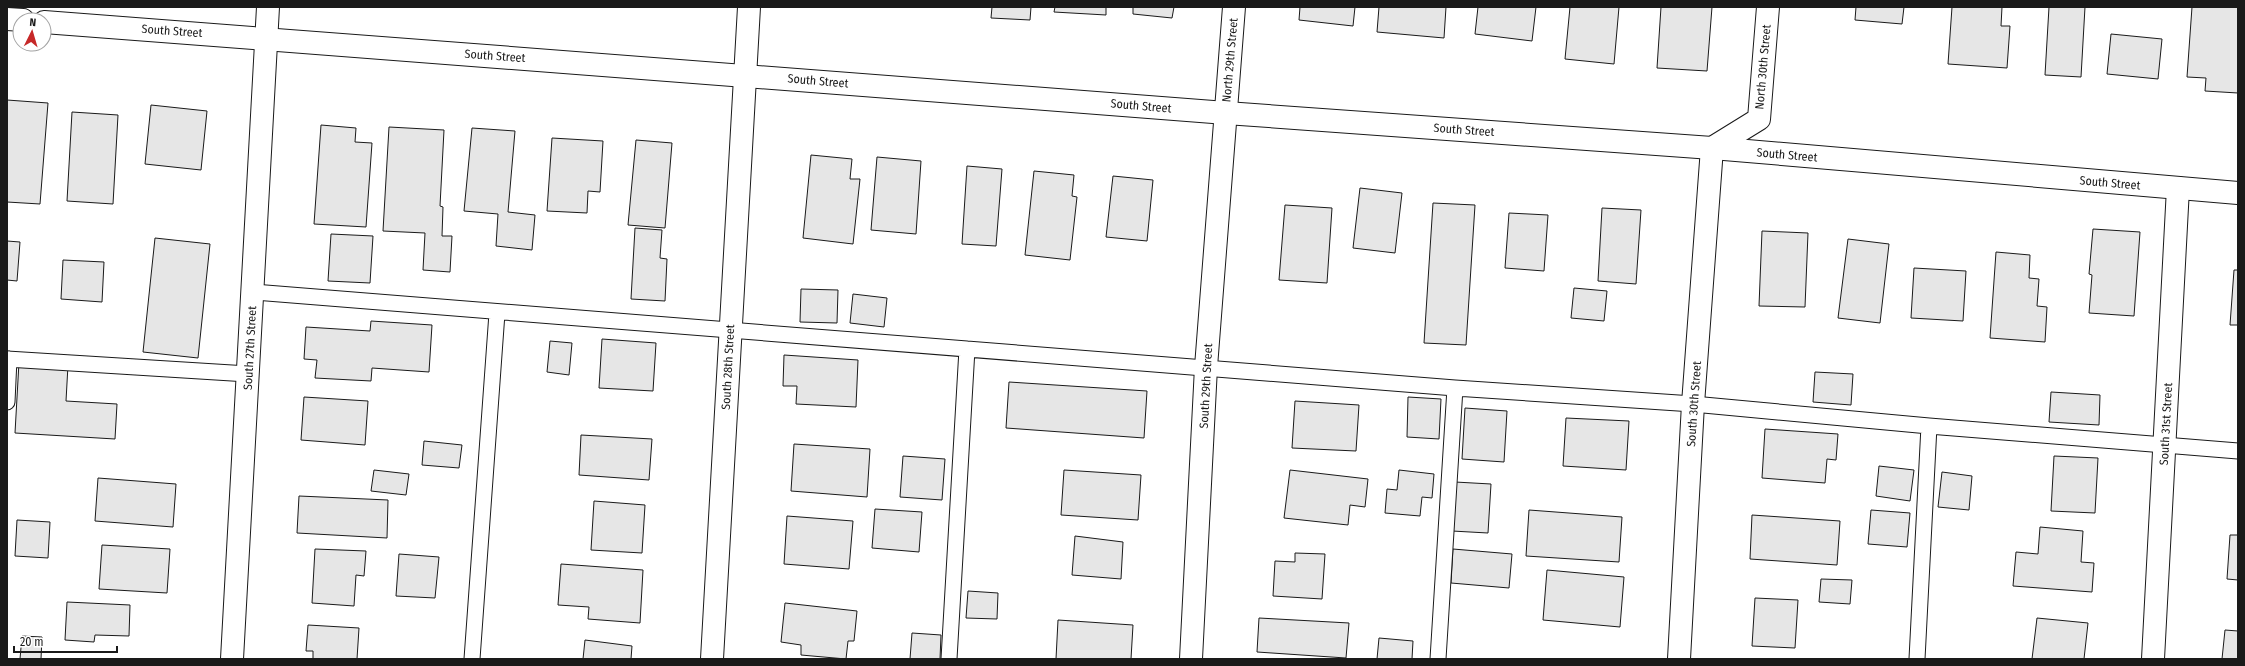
<svg xmlns="http://www.w3.org/2000/svg" width="2245" height="666" font-family="'Fira Sans Condensed',sans-serif">
  <style>
    .building { fill: #e6e6e6; stroke: #1a1a1a }
    .lines { fill: none; stroke-linecap: round; stroke-linejoin: round }
    .lane-casing { stroke: #1a1a1a; stroke-width: 17 }
    .street-casing { stroke: #1a1a1a; stroke-width: 24 }
    .primary-casing { stroke: #1a1a1a; stroke-width: 24 }
    .lane { stroke: #fff; stroke-width: 15 }
    .street { stroke: #fff; stroke-width: 22 }
    .primary { stroke: #fff; stroke-width: 22 }
    .labels { text-anchor: middle; dominant-baseline: central; stroke-width: 3; stroke-linejoin: round; paint-order: stroke }
    .street-label { font-size: 12px; fill: #1a1a1a; stroke: #fff }
  </style>
  <rect width="100%" height="100%" fill="#fff"/>
  <path class="building" d="M992,7H1031L1030,20L991,18Z
    M1055,7H1106V15L1054,12Z
    M1133,7H1174L1172,18L1133,14Z
    M1300,7H1355L1353,26L1299,20Z
    M1379,7H1446L1444,38L1377,32Z
    M1478,7H1536L1532,41L1475,34Z
    M1570,7H1619L1614,64L1565,59Z
    M1661,7H1712L1707,71L1657,68Z
    M1856,7H1904L1902,24L1855,20Z
    M1952,7H2002L2001,26H2010L2007,68L1948,64Z
    M2049,7H2085L2081,77L2045,75Z
    M2192,7H2238V93L2205,91L2206,78L2187,77Z
    M2111,34L2162,39L2158,79L2107,74Z
    M7,100L48,103L40,204L7,202Z
    M151,105L207,111L201,170L145,164Z
    M72,112L118,115L113,204L67,201Z
    M321,125L356,128L355,142L372,143L366,227L314,224Z
    M389,127L444,130L440,206L443,207L442,236H452L450,272L423,270L425,233L383,231Z
    M472,128L515,131L508,212L535,215L532,250L496,246L498,214L464,211Z
    M552,138L603,141L600,192L588,191L587,213L547,211Z
    M636,140L672,143L665,228L628,225Z
    M811,155L852,159L850,179H860L853,244L803,238Z
    M877,157L921,161L916,234L871,230Z
    M967,166L1002,169L996,246L962,244Z
    M1034,171L1074,175L1072,196L1077,197L1070,260L1025,255Z
    M1113,176L1153,180L1147,241L1106,237Z
    M1360,188L1402,193L1395,253L1353,248Z
    M1433,203L1475,205L1466,345L1424,343Z
    M1285,205L1332,208L1327,283L1279,280Z
    M1602,208L1641,210L1636,284L1598,281Z
    M1509,213L1548,215L1544,271L1505,268Z
    M635,228L662,230L660,258L667,259L665,301L631,299Z
    M2093,229L2140,232L2134,316L2089,313L2092,275L2089,274Z
    M1762,231L1808,233L1805,307L1759,306Z
    M331,234L373,236L370,283L328,281Z
    M155,238L210,244L198,358L143,352Z
    M1848,239L1889,244L1880,323L1838,318Z
    M7,241L20,242L17,281L7,280Z
    M1996,252L2030,255L2029,278L2039,279L2037,306L2047,307L2045,342L1990,338Z
    M63,260L104,262L102,302L61,299Z
    M1914,268L1966,271L1963,321L1911,318Z
    M2234,270H2238V325H2230Z
    M1574,288L1607,291L1604,321L1571,318Z
    M801,289L838,290L837,323L800,322Z
    M853,294L887,298L884,327L850,323Z
    M371,321L432,325L429,372L372,368L371,381L315,378L317,360L304,359L306,327L370,331Z
    M602,339L656,343L653,391L599,388Z
    M550,341L572,343L569,375L547,372Z
    M784,355L858,360L856,407L796,404L797,386H783Z
    M19,362L68,365L66,401L117,404L115,439L15,433Z
    M1815,372L1853,374L1851,405L1813,402Z
    M1009,382L1147,391L1144,438L1006,428Z
    M2051,392L2100,395L2099,425L2049,422Z
    M304,397L368,401L365,445L301,440Z
    M1408,397L1441,399L1439,439L1407,437Z
    M1295,401L1359,405L1356,451L1292,448Z
    M1465,408L1507,411L1504,462L1462,459Z
    M1566,418L1629,421L1626,470L1563,466Z
    M1765,429L1838,434L1836,460L1827,459L1825,483L1762,478Z
    M581,435L652,439L649,480L579,475Z
    M424,441L462,445L459,468L422,465Z
    M794,444L870,449L867,497L791,491Z
    M903,456L945,459L942,500L900,497Z
    M2054,456L2098,458L2095,513L2051,511Z
    M1879,466L1914,470L1910,501L1876,496Z
    M374,470L409,474L406,495L371,491Z
    M1064,470L1141,475L1138,520L1061,515Z
    M1290,470L1368,479L1365,507L1350,505L1348,525L1284,518Z
    M1399,470L1434,474L1432,498L1422,497L1420,516L1385,513L1387,489L1397,490Z
    M1942,472L1972,476L1969,510L1938,507Z
    M98,478L176,484L173,527L95,521Z
    M1455,482L1491,484L1488,533L1452,531Z
    M299,496L388,500L387,538L297,533Z
    M594,501L645,505L642,553L591,550Z
    M875,509L922,512L919,552L872,548Z
    M1529,510L1622,517L1619,562L1526,556Z
    M1871,510L1910,513L1907,547L1868,544Z
    M1752,515L1840,521L1837,565L1750,559Z
    M787,516L853,521L849,569L784,564Z
    M17,520L50,522L48,558L15,556Z
    M2040,527L2083,531L2081,562L2094,563L2092,592L2013,586L2016,552L2038,554Z
    M2230,535H2238V580L2227,579Z
    M1075,536L1123,542L1121,579L1072,575Z
    M102,545L170,549L167,593L99,589Z
    M315,549L366,551L364,576L356,575L354,606L312,603Z
    M1453,549L1512,554L1509,588L1451,583Z
    M1295,553L1325,554L1322,599L1273,596L1275,561L1295,562Z
    M399,554L439,557L435,598L396,596Z
    M561,564L643,570L640,623L588,619L589,607L558,605Z
    M1547,570L1624,577L1620,627L1543,620Z
    M1821,579L1852,580L1850,604L1819,602Z
    M968,591L998,593L997,619L966,618Z
    M1755,598L1798,600L1795,648L1752,646Z
    M67,602L130,605L129,636L95,635L94,642L65,640Z
    M785,603L857,611L854,641H848L846,659L801,655V645L781,642Z
    M1259,618L1349,623L1346,658L1257,652Z
    M2037,618L2088,623L2084,659H2032Z
    M1058,620L1133,625L1131,659H1056Z
    M308,625L359,628L357,659H313V651H306Z
    M2225,630L2238,631V659H2222Z
    M912,633L941,635L940,659H910Z
    M22,636L42,637L41,659H20Z
    M1379,638L1413,641L1412,659H1377Z
    M585,640L632,646L631,659H583Z"/>
  <g class="lines">
    <defs>
      <path id="lane" d="M253,292L1455,388L1693,404L1929,426L2238,451
        M7,359L248,374
        M7,402L9,359
        M472,659L497,313
        M949,659L967,349
        M1438,659L1455,388
        M1917,659L1929,426"/>
      <path id="street" d="M232,659L268,7
        M712,659L749,7
        M1191,659L1206,367L1234,7
        M1679,659L1693,404L1712,148L1759,119L1768,7
        M2153,659L2178,188"/>
      <path id="primary" d="M7,19L23,20
        M44,22L1226,113L1712,148L2238,193"/>
    </defs>
    <use href="#lane" class="lane-casing"/>
    <use href="#street" class="street-casing"/>
    <use href="#primary" class="primary-casing"/>
    <use href="#lane" class="lane"/>
    <use href="#street" class="street"/>
    <use href="#primary" class="primary"/>
  </g>
  <g class="labels">
    <g class="street-label">
      <text transform="translate(172 31) rotate(4)">South Street</text>
      <text transform="translate(495 56) rotate(4)">South Street</text>
      <text transform="translate(1230 60) rotate(-85)">North 29th Street</text>
      <text transform="translate(1763 67) rotate(-85)">North 30th Street</text>
      <text transform="translate(818 81) rotate(5)">South Street</text>
      <text transform="translate(1141 106) rotate(5)">South Street</text>
      <text transform="translate(1464 130) rotate(4)">South Street</text>
      <text transform="translate(1787 155) rotate(5)">South Street</text>
      <text transform="translate(2110 183) rotate(5)">South Street</text>
      <text transform="translate(250 348) rotate(-87)">South 27th Street</text>
      <text transform="translate(728 367) rotate(-87)">South 28th Street</text>
      <text transform="translate(1206 386) rotate(-87)">South 29th Street</text>
      <text transform="translate(1694 404) rotate(-86)">South 30th Street</text>
      <text transform="translate(2166 424) rotate(-87)">South 31st Street</text>
    </g>
  </g>
  <rect width="2245" height="666" fill="none" stroke="#1a1a1a" stroke-width="16"/>
  <g transform="translate(32 32) rotate(5)"><circle r="19" fill="#ffffff" stroke="#a3a3a3"/>
  <path d="M0-3L7 15L0 10L-7 15Z" fill="#c62828"/>
  <text y="-6" font-size="11" font-weight="bold" text-anchor="middle" fill="#1a1a1a">N</text>
  </g>
  <path d="M14 646v6h103v-6" fill="none" stroke="#1a1a1a" stroke-width="2"/>
  <text x="20" y="646" font-size="12" fill="#1a1a1a" stroke="#ffffff" stroke-width="3" paint-order="stroke">20 m</text>
</svg>
